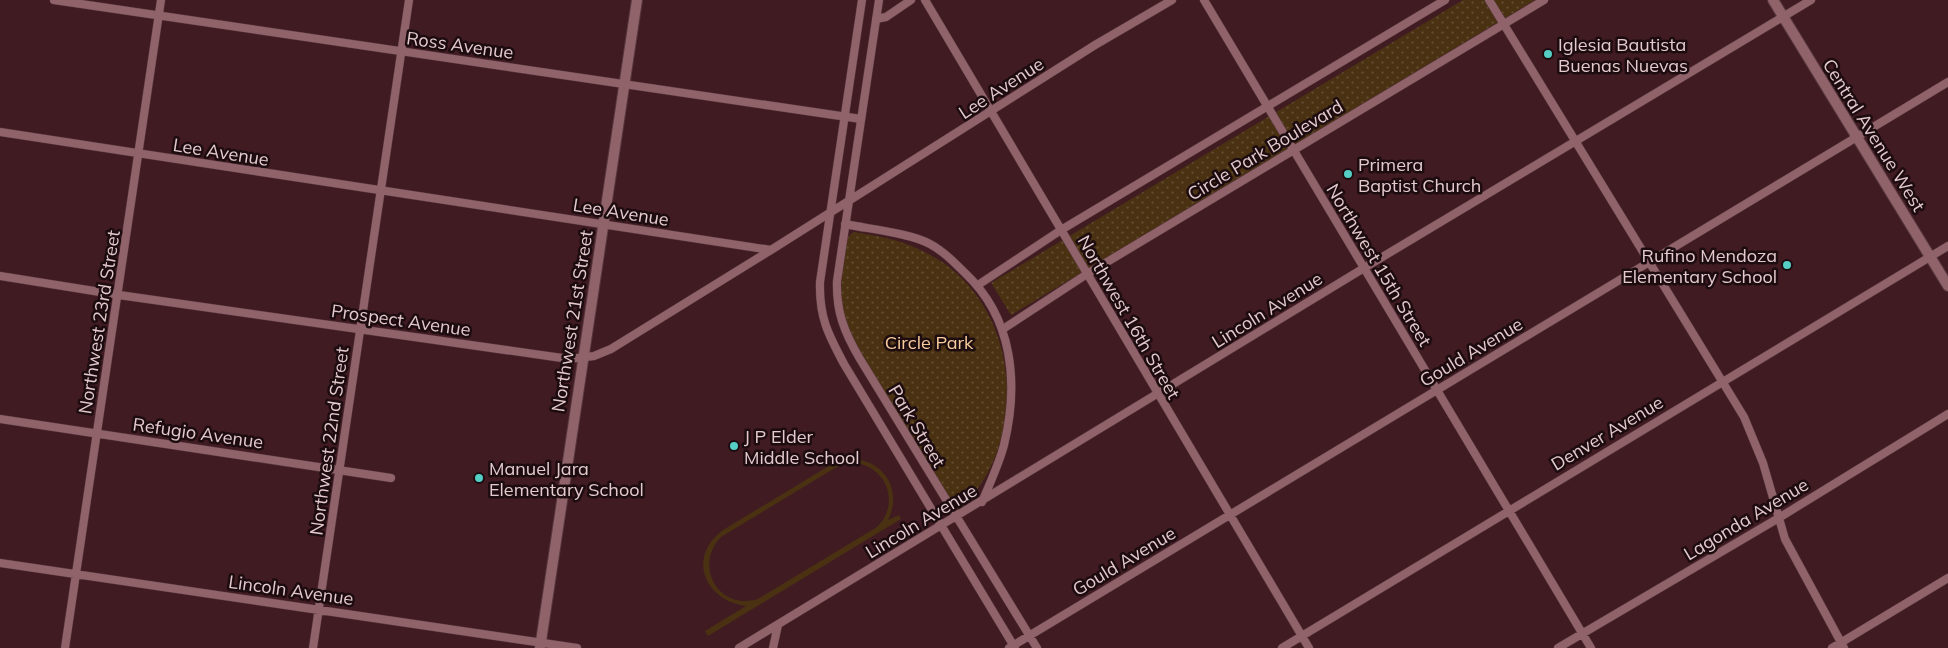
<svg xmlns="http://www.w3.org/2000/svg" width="1948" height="648" font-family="Mulish,sans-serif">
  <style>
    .green { fill: #4a3112; fill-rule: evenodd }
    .park { fill: url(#park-dots) }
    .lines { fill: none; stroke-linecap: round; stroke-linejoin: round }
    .minor-casing { stroke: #57373e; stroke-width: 9 }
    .tertiary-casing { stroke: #57373e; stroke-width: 12 }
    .minor { stroke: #8f6369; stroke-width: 8 }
    .tertiary { stroke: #8f6369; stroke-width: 10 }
    .poi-dot { fill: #55cec6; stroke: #1c0c0f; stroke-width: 2 }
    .labels { text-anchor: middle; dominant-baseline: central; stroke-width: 5; stroke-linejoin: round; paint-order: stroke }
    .poi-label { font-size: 18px; fill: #e4cacd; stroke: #1c0c0f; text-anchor: start }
    .street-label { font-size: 18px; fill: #e4cacd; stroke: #1c0c0f }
    .park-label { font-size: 18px; fill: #f8cd9d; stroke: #1c0c0f }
  </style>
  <defs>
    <pattern id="park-dots" width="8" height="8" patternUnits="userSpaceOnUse" patternTransform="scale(1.25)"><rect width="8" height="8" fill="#4a3112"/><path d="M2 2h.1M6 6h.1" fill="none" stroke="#644e33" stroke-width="1.8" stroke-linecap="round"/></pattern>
  </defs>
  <rect width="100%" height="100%" fill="#401b22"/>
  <path class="green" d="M850,459C884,459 903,490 888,520L899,515L901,519L708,636L705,631L746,606C705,601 686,557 723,530L832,464ZM856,463C888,468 900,505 877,527L758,599C719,611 693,566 721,537L835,468L845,464Z"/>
  <path class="park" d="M1463,0H1535L1011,315L991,283Z
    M854,232C889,237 920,245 949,267C1022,323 1027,446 960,509L955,510L850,335C836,302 842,272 846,238Z"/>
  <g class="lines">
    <defs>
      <path id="minor" d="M54,0L861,119
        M862,0L820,282C819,317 828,334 844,364L1015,648
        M879,0L837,281C836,311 844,332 860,359L1037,648
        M925,0L1309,648
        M1204,0L1591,648
        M1489,0L1744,417L1763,463L1785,539L1844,648
        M876,19L886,17L911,0
        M0,132L771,250L1095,45L1172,0
        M845,224C868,229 910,233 930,244C943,251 954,262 965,273C1013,318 1019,383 1004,445C999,464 990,483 982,502
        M0,276L119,295L569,359L594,356L611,349L771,250
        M978,285L1061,230L1445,0
        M1003,329L1087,274L1544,0
        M0,419L391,478
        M0,563L577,648
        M65,648L161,0
        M313,648L409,0
        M739,648L1364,268L1811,0
        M773,648L778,625
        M1009,648L1948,82
        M1282,648L1948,246
        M1558,648L1777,519L1948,414
        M1832,648L1948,578"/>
      <path id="tertiary" d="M1773,0L1948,286
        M540,648L637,0"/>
    </defs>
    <use href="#minor" class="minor-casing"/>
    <use href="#tertiary" class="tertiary-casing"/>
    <use href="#minor" class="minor"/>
    <use href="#tertiary" class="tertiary"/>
  </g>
  <g class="poi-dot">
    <circle cx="1548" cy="54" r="5"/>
    <circle cx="1348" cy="174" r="5"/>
    <circle cx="1787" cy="265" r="5"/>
    <circle cx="734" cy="446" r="5"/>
    <circle cx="479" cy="478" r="5"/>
  </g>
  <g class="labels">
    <g class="poi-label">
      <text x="1558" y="44">Iglesia Bautista<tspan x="1558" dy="21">Buenas Nuevas</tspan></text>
      <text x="1358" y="164">Primera<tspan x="1358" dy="21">Baptist Church</tspan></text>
      <text x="1777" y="255" text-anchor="end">Rufino Mendoza<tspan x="1777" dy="21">Elementary School</tspan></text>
      <text x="744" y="436">J P Elder<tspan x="744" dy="21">Middle School</tspan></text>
      <text x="489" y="468">Manuel Jara<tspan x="489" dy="21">Elementary School</tspan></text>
    </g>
    <g class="street-label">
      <text transform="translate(460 45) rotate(8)">Ross Avenue</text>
      <text transform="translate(1001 88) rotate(-33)">Lee Avenue</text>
      <text transform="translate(1874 135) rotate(58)">Central Avenue West</text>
      <text transform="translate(1265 150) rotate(-31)">Circle Park Boulevard</text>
      <text transform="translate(221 152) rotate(9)">Lee Avenue</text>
      <text transform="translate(621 212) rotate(9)">Lee Avenue</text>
      <text transform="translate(1379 265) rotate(59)">Northwest 15th Street</text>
      <text transform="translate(1267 310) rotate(-32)">Lincoln Avenue</text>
      <text transform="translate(1129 317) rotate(60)">Northwest 16th Street</text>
      <text transform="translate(401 320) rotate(8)">Prospect Avenue</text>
      <text transform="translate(572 321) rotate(-81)">Northwest 21st Street</text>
      <text transform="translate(99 322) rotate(-81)">Northwest 23rd Street</text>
      <text transform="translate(1471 352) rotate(-31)">Gould Avenue</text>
      <text transform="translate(917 426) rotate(59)">Park Street</text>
      <text transform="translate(198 433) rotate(8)">Refugio Avenue</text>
      <text transform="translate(1607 433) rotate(-31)">Denver Avenue</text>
      <text transform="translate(329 441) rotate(-82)">Northwest 22nd Street</text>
      <text transform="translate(1746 519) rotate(-31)">Lagonda Avenue</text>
      <text transform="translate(921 521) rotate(-31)">Lincoln Avenue</text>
      <text transform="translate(1124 561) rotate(-31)">Gould Avenue</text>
      <text transform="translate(291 590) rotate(8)">Lincoln Avenue</text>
    </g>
    <g class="park-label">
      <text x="929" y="342">Circle Park</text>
    </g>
  </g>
</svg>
